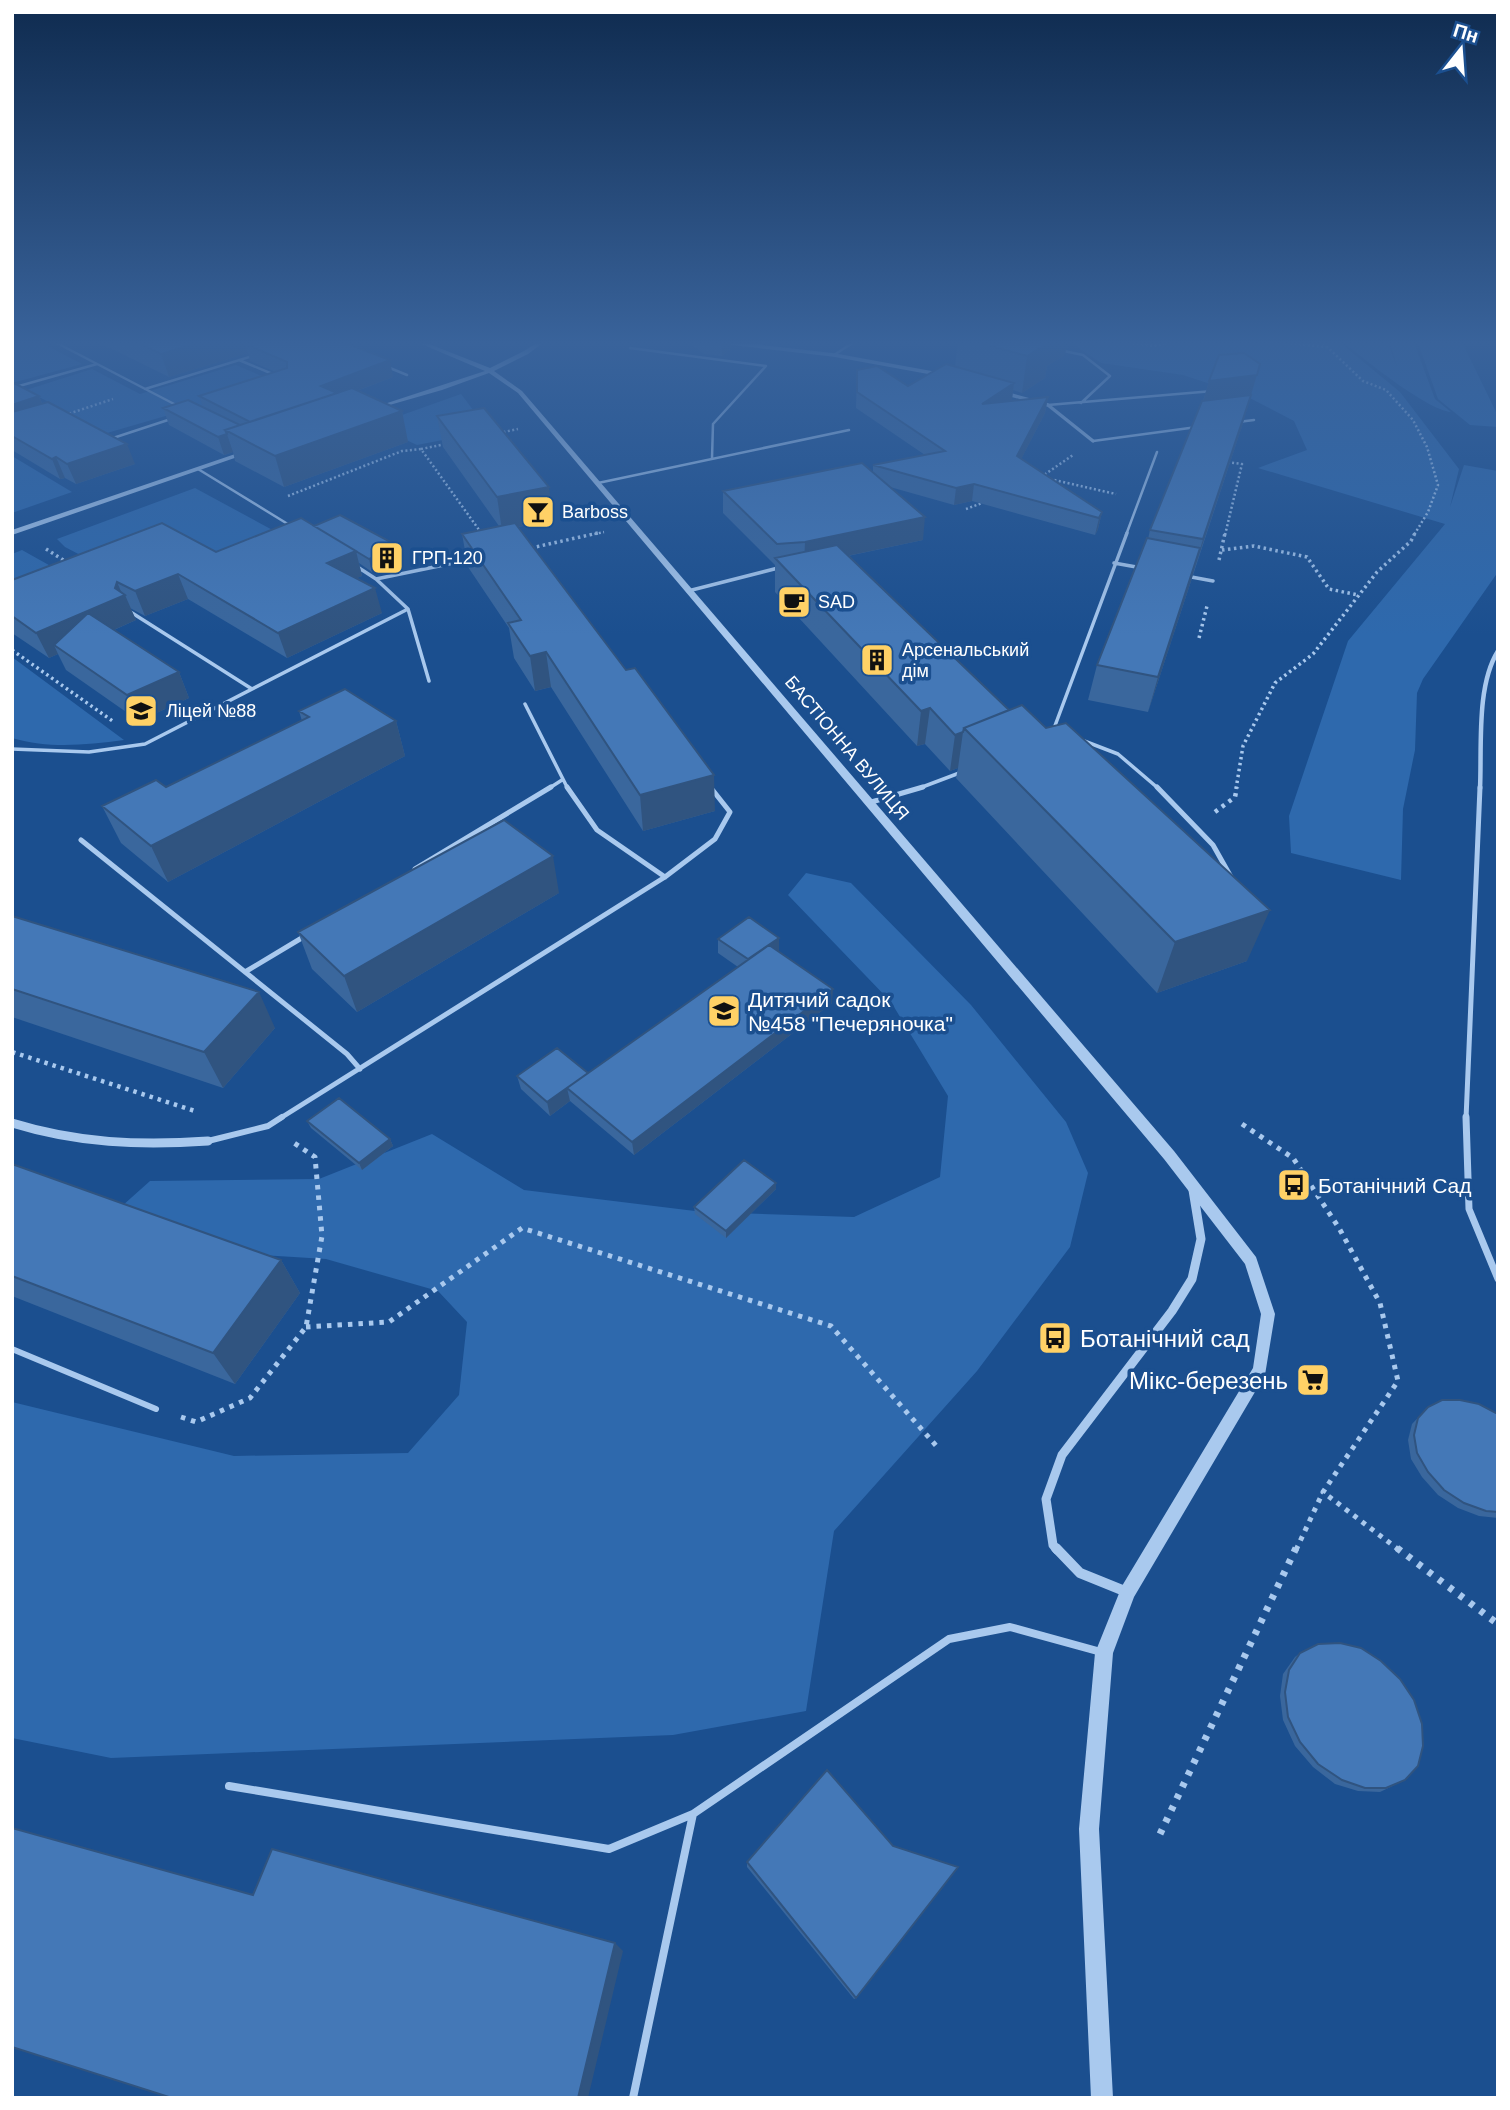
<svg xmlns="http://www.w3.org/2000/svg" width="1510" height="2110" font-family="Helvetica,sans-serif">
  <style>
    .green { fill: #2e69ad }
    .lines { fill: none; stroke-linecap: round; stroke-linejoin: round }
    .path-far4 { stroke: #a9c9ee; stroke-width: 2.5; stroke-dasharray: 2 2.5; stroke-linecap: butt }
    .path-far3 { stroke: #a9c9ee; stroke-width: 3.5; stroke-dasharray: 2.5 3.5; stroke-linecap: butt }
    .path-far2 { stroke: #a9c9ee; stroke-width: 4.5; stroke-dasharray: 3.5 5; stroke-linecap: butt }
    .path-far1 { stroke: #a9c9ee; stroke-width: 5; stroke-dasharray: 4.5 6; stroke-linecap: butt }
    .path { stroke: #a9c9ee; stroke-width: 7; stroke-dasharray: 5 8; stroke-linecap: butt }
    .service-far4 { stroke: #a9c9ee; stroke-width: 2.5 }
    .service-far3 { stroke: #a9c9ee; stroke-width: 3.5 }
    .service-far2 { stroke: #a9c9ee; stroke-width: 5 }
    .service-far1 { stroke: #a9c9ee; stroke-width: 6 }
    .service { stroke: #a9c9ee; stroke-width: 8 }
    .pedestrian-far2 { stroke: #a9c9ee; stroke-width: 4.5 }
    .pedestrian-far1 { stroke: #a9c9ee; stroke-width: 5 }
    .pedestrian { stroke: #a9c9ee; stroke-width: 7 }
    .minor-far2 { stroke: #a9c9ee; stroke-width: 3.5 }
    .minor-far1 { stroke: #a9c9ee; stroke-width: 9 }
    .minor { stroke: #a9c9ee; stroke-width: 10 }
    .tertiary { fill: #a9c9ee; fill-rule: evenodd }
    .wall { fill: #3a679d }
    .shaded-wall { fill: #305480 }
    .building { fill: #4478b7; stroke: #305480; stroke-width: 2 }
    .labels { text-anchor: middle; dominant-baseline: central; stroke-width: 7; stroke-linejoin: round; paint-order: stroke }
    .far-poi-label { font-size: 18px; fill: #fff; stroke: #1b4f8f; text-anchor: start }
    .far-street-label { font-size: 18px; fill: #fff; stroke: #1b4f8f }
    .poi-label { font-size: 21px; fill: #fff; stroke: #1b4f8f; text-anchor: start }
    .near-poi-label { font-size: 24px; fill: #fff; stroke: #1b4f8f; text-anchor: start }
  </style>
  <rect width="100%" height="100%" fill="#1b4f8f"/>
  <path class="green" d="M12,340H36L82,364L12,383Z
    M1067,340H1337L1400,392L1459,469L1450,507L1464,465L1498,471V572L1423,679L1417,693L1415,750L1403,809L1401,880L1291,853L1289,816L1348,641L1445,524L1258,468L1307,450L1294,421L1244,395L1183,375L1101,363Z
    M1341,340H1387L1397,367L1389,340H1413L1435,399L1451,412C1427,410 1362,358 1341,340Z
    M1417,340H1461L1498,416V427L1470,425L1438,399Z
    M236,365L276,382L271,421L193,408L107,433L26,390L92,369L140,394Z
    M461,394L489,431L417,445L374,425Z
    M12,456L72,492L12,513Z
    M195,488L291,540L232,566L86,558L65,547L57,539Z
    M22,550L56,569L12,585V554Z
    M12,657L124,740C85,745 50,749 12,738Z
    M806,873L851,883L971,1005L1066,1122L1088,1173L1070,1247L977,1371L834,1531L806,1711L673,1735L111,1758L12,1738V1402L234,1456L408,1453L459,1395L467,1322L438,1291L326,1259L261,1255L122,1206L150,1181L319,1179L432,1134L524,1190L703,1212L854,1217L940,1177L948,1096L891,1002L788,895Z"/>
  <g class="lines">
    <path class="path-far4" d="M1110,340L1154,346L1177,340
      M1254,340L1326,347
      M1320,340L1363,381L1386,390L1413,420L1427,447L1438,485L1428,512L1414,535
      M12,342L23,340
      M65,415L113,399
      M499,433L518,429
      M421,449L446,444
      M1041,477L1073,455
      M1050,479L1116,494
      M288,496L402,451L421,449L482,534
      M966,509L985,502
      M590,535L604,532
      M1225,535L1242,464L1227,462"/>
    <path class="path-far3" d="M531,548L598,533
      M46,549L68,563
      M1222,550L1254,546L1307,557L1329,589L1358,595
      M1219,560L1225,533
      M1199,638L1207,606
      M12,650L114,722
      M1236,789L1243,746L1275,683L1313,654L1377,572L1411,541L1415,533"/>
    <path class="path-far2" d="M1215,812L1235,797L1237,787
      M12,1052L198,1112"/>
    <path class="path-far1" d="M1242,1124L1293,1158L1339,1228L1380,1303L1398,1381L1323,1492L1399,1550
      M306,1327L389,1322L522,1228L831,1326L939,1449
      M181,1417L196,1422L250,1398L306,1327L322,1236L315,1157L291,1141
      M1296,1550L1323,1492"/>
    <path class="path" d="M1397,1548L1498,1624
      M1160,1834L1296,1548"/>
    <path class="service-far4" d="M51,340L178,406
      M630,348L766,366L713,424L712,458
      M1059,350L1083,355L1110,376L1081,403
      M834,355L857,340
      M239,360L275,375
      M385,366L407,375
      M12,388L97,364
      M145,389L256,355
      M1048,405L1213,391
      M1238,422L1254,420
      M107,440L171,419
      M1093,441L1197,427
      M198,469L291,526
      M598,483L849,430
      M1126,535L1157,452"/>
    <path class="service-far3" d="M1114,563L1142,568
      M356,566L376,579L408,609L429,681
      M1186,576L1213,581
      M376,579L473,559
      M688,591L782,567
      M129,611L252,689
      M525,704L568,789
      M1053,731L1127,533
      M1079,739L1118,754L1159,789
      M12,749L89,752L145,744L408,609
      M548,789L562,780
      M917,789L962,772"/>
    <path class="service-far2" d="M567,787L597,830L665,877
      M1157,787L1213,845L1231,877
      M868,803L923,787
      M81,840L347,1054L360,1069
      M415,869L551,787
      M245,972L305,936
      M279,1119L665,877L715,839L730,812L711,788"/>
    <path class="service-far1" d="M208,1141L268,1126L282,1117
      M12,1349L156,1409"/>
    <path class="service" d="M229,1786L609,1849L693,1814L949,1639L1010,1627L1101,1652
      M633,2098L693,1814"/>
    <path class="pedestrian-far2" d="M1480,789C1482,747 1476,686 1498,651"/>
    <path class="pedestrian-far1" d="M1466,1119L1480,787"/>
    <path class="pedestrian" d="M1466,1117L1469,1209L1498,1279"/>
    <path class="minor-far2" d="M722,342L834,355L938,374
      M1004,393L1048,405L1093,441"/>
    <path class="minor-far1" d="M12,1123C77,1143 140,1146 208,1141
      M1057,1550L1053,1545L1046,1499L1062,1455L1172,1311L1192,1279L1201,1239L1193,1190"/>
    <path class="minor" d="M1056,1548L1080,1573L1127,1592"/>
    <path class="tertiary" d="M412,340H419L490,368L524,351L541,340H547L528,354L494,371L522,391L1174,1151L1256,1257L1275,1314L1265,1375L1134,1597L1113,1653L1099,1829L1113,2098H1091L1079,1829L1095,1653L1122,1586L1253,1368L1261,1314L1245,1264L1164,1159L518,393L489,373L442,390L372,410V408L485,371Z
      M247,450L249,451V453L12,535V530Z"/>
  </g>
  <path class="wall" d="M94,340H338L393,377L357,391L402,411L408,442L284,487L235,461L233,452L224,455L169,425L163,408L203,407L199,396L276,372L250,361L248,353L169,377Z
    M686,340H731V348L722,356L704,354Z
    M958,340H1067L1065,355L1047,366L1045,378L1022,393L1013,390L1012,399L1009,401L1048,397L1045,413L1021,459L1102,512L1098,529L1095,535L972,501L954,505L890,487L923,540L848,556L1247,961L1157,993L956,778L958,768L950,771L925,744L917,746L775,592V565L723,513V491L873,472V465L925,455L856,408L857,370L908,386L955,367Z
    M1260,364L1242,426L1148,712L1088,700L1097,665L1148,539L1150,530L1203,401L1209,381Z
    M12,382L39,396L42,403L135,464L76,484L65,478L60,479L12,450Z
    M437,416L553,520L518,527L715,811L643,831L551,687L535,691L514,658L509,628L468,567L462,534L499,526L443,447Z
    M314,526L402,559L372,572L359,563L362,576L356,578L382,613L287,658L188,599L145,616L130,608L136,620L114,630L179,672L189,698L139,721L66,670L58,654L49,658L12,633V580L216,552Z
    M299,711L396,721L405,756L168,882L121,843L102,806L166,787L302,721Z
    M559,893L357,1012L312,969L298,932Z
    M12,916L275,1028L223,1088L12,1017Z
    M718,939L779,952L832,1003L634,1155L570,1101L550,1116L521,1089L517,1076L588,1074L738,967L718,953Z
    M307,1121L390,1139L393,1146L362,1170L311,1128Z
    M12,1164L281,1260L300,1293L235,1384L12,1296Z
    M776,1183V1189L726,1238L695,1214L694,1207Z
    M1428,1407L1498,1414V1518L1479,1516L1458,1508L1438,1495L1422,1477L1411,1459L1408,1440L1412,1424Z
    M1300,1653L1405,1780L1380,1792L1358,1791L1335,1784L1313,1767L1295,1746L1283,1720L1280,1696L1283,1674L1295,1657Z
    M747,1862L856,1998L854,1999L747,1867Z"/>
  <path class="shaded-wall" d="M208,340H292L245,344L248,353L169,377L161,354Z
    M722,340H731V348L722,356Z
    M1039,340H1067L1065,355L1047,366L1045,378L1022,393L1027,356Z
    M390,360L393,377L343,396L321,386Z
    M1260,364L1242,426L1193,573L1203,539L1197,423L1209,381Z
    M1014,383L1012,399L980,420L982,404Z
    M39,396L47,416L12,427V405Z
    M1048,397L1045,413L1014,473L1017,456Z
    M402,411L408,442L284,487L275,456Z
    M227,434L233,452L224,455L218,437Z
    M127,444L135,464L76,484L67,464Z
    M56,457L65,478L60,479L52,459Z
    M974,484L972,501L954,505L956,488Z
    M549,487L553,520L502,530L497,497Z
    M1102,512L1098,529L1095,535L1099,518Z
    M925,517L923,540L804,565L805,542Z
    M400,547L402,559L372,572L369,559Z
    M1200,548L1191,581L1148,712L1158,677Z
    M356,551L362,576L334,588L327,563Z
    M178,574L188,599L145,616L135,591Z
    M117,582L123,596L125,595L136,620L64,652L54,645L58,654L49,658L36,633L115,588Z
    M375,588L382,613L287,658L278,633Z
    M546,652L551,687L535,691L530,656Z
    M179,672L189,698L139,721L127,695Z
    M930,708L925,744L917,746L921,711Z
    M396,721L405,756L168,882L151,846Z
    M963,732L958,768L950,771L955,735Z
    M714,775L715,811L643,831L640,795Z
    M553,856L559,893L357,1012L344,976Z
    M1270,910L1247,961L1157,993L1175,942Z
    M779,938V952L748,959Z
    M833,989L832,1003L634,1155L632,1142Z
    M259,992L275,1028L223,1088L204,1052Z
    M588,1073L567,1088L570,1101L550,1116L547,1102Z
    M390,1139L393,1146L362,1170L359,1163Z
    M776,1183V1189L726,1238V1231Z
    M281,1260L300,1293L235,1384L213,1353Z
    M615,1943L623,1951L588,2098H578Z"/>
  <path class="building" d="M132,340H208L161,354Z
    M260,340H338L390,360L321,386L337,393L250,422L199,396L287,368V362L245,344Z
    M968,340H1045L1051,341L1027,356Z
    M1244,353L1260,364L1257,375L1209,381L1219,355Z
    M946,364L1014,383L982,404L1048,397L1017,456L1102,512L1099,518L974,484L956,488L873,465L945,451L857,392V370L877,366L908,386Z
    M12,382L39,396L12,405Z
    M352,388L402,411L275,456L225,430Z
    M1251,395L1203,539L1150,530L1202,401Z
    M188,400L240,425L225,430L227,434L218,437L163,408Z
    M48,402L127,444L67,464L56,457L52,459L12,436V412Z
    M484,408L549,487L497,497L437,416Z
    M862,463L925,517L805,542L777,544L723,491Z
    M340,515L400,547L369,559L314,526Z
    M301,518L356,551L327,563L375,588L278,633L178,574L135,591L117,582L115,588L125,595L36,633L12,616V580L162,523L216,552Z
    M515,523L626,670L635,668L714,775L640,795L546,652L530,656L508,623L521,620L462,534Z
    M1147,538L1200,548L1158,677L1097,665Z
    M837,545L1009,710L964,728L963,732L955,735L930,708L921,711L775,558Z
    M88,613L179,672L127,695L54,645Z
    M345,689L396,721L151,846L102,806L156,780L166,787L309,717L299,711Z
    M1022,705L1046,728L1066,723L1270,910L1175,942L964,728Z
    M504,820L553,856L344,976L298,932Z
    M12,916L259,992L204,1052L12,989Z
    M749,917L779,938L748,959L718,939Z
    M769,945L833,989L632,1142L567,1088Z
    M557,1048L588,1073L547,1102L517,1076Z
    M339,1098L390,1139L359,1163L307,1121Z
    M744,1160L776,1183L726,1231L694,1207Z
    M12,1164L281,1260L213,1353L12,1276Z
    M1442,1400H1460L1479,1404L1498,1414V1512L1486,1511L1464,1503L1444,1490L1428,1472L1417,1453L1414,1435L1418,1418L1428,1407Z
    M1340,1643L1361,1648L1381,1661L1400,1679L1414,1700L1422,1724L1423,1746L1418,1766L1405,1780L1386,1788H1365L1342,1780L1318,1764L1300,1742L1288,1717L1285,1692L1289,1670L1300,1653L1318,1644Z
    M827,1770L893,1846L958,1867L856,1998L747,1862Z
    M12,1828L253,1895L272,1849L615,1943L578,2098H172L12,2047Z"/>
  <linearGradient id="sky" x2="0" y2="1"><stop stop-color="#0f2b4f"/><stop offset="0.54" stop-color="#39639b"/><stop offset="1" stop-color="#39639b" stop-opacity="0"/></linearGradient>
  <rect width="1510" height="635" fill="url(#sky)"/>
  <defs>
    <symbol id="bar-square" viewBox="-11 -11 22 22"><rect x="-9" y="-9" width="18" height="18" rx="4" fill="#ffd166" stroke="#1b4f8f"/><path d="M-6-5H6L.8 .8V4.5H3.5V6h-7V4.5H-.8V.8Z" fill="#111"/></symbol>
    <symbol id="building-square" viewBox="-11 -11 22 22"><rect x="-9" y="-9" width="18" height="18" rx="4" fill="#ffd166" stroke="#1b4f8f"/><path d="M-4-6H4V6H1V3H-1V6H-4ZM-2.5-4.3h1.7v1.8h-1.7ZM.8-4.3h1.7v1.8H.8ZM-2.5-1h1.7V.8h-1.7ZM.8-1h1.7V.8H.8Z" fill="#111"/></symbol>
    <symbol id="cafe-square" viewBox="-11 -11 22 22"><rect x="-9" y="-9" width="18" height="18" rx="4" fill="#ffd166" stroke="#1b4f8f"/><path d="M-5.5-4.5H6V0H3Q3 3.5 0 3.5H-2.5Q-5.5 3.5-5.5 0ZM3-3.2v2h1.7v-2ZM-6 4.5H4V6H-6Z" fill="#111"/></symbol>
    <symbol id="school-square" viewBox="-11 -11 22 22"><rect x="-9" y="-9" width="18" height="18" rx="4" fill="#ffd166" stroke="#1b4f8f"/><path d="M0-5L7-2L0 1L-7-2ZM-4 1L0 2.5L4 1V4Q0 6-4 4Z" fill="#111"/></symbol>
    <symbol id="bus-square" viewBox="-11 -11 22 22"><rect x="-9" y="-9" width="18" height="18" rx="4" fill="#ffd166" stroke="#1b4f8f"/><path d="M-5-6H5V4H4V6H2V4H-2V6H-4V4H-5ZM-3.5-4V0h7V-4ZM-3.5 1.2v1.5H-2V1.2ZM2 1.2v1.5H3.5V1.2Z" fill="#111"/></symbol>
    <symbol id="supermarket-square" viewBox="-11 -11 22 22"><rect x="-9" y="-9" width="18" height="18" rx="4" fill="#ffd166" stroke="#1b4f8f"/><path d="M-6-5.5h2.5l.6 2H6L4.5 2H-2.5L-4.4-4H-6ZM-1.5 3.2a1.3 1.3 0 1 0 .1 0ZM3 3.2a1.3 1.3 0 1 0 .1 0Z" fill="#111"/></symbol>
  </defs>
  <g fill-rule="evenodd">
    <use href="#bar-square" x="519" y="493" width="38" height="38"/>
    <use href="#building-square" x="368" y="539" width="38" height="38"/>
    <use href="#cafe-square" x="775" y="583" width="38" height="38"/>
    <use href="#building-square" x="858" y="641" width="38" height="38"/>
    <use href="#school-square" x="122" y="692" width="38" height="38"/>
    <use href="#school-square" x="705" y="992" width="38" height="38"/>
    <use href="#bus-square" x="1275" y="1166" width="38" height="38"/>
    <use href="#bus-square" x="1036" y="1319" width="38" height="38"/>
    <use href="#supermarket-square" x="1294" y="1361" width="38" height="38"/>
  </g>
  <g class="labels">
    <g class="far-poi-label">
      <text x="562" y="512">Barboss</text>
      <text x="412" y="558">ГРП-120</text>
      <text x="818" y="602">SAD</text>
      <text x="902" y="650">Арсенальський<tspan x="902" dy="21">дім</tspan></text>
      <text x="166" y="711">Ліцей №88</text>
    </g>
    <g class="far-street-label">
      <text transform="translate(847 748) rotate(50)">БАСТІОННА ВУЛИЦЯ</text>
    </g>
    <g class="poi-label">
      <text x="748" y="999">Дитячий садок<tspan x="748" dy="24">№458 "Печеряночка"</tspan></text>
      <text x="1318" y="1185">Ботанічний Сад</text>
    </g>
    <g class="near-poi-label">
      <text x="1080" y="1338">Ботанічний сад</text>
      <text x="1288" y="1380" text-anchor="end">Мікс-березень</text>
    </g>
  </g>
  <rect width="1510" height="2110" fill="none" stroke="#ffffff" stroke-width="28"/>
  <g transform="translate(1461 49) rotate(17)" stroke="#1b4f8f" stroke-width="5" paint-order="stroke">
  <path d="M0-5L12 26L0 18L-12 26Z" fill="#ffffff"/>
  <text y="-10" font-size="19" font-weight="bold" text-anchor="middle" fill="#ffffff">Пн</text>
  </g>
</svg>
